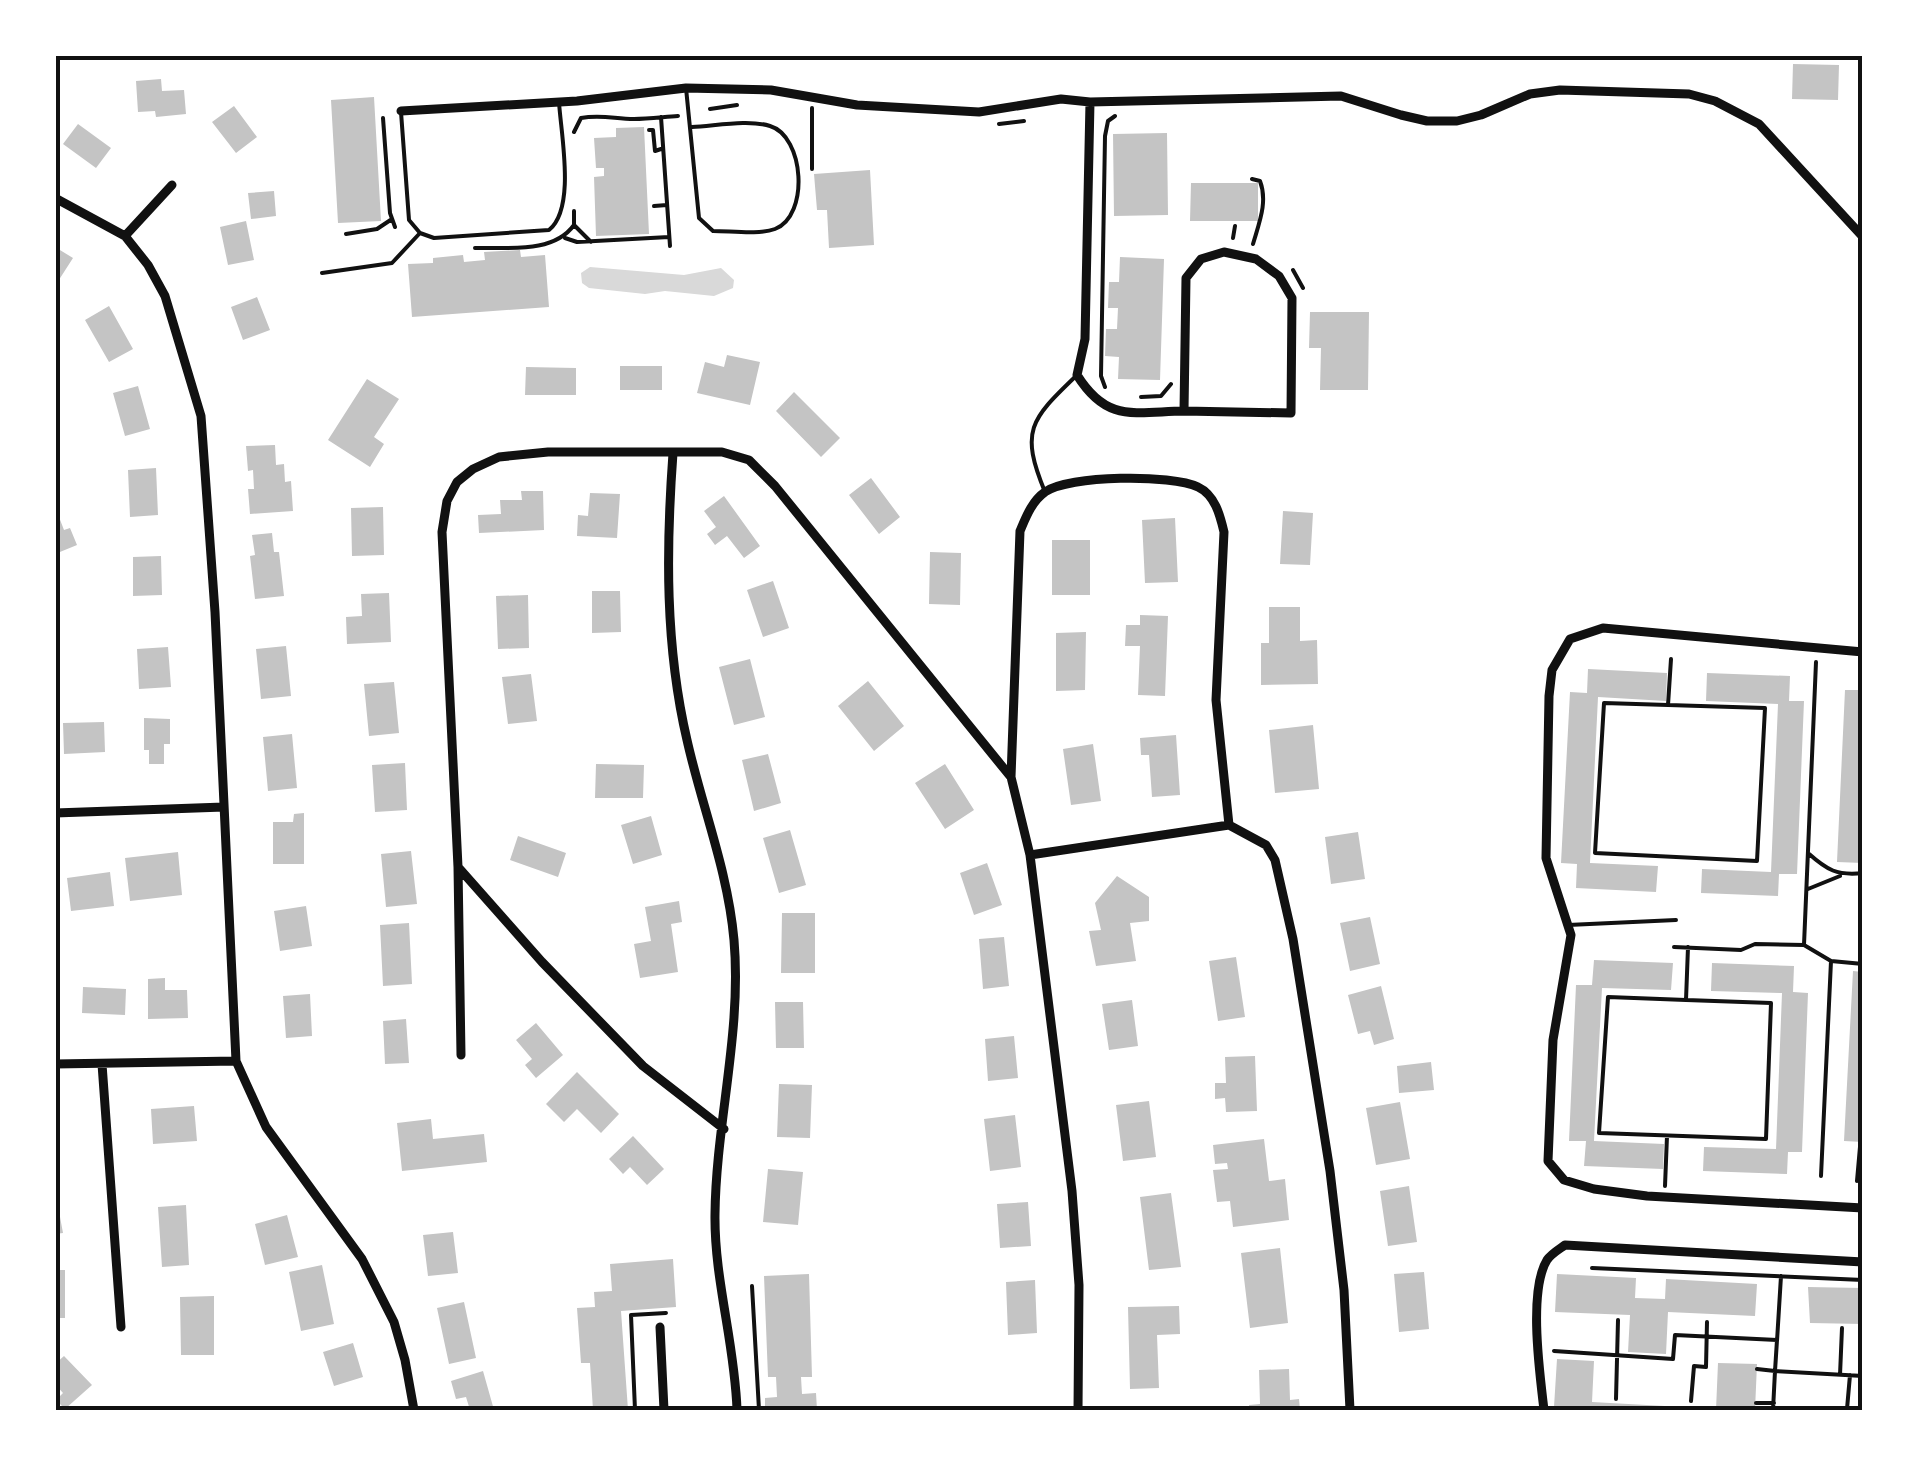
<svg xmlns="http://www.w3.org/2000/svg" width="1918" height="1465" font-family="'DM Sans',sans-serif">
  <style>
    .water { fill: #d9d9d9 }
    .building { fill: #c4c4c4 }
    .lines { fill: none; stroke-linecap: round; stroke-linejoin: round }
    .path { stroke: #111; stroke-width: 4 }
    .service { stroke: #111; stroke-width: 4 }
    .minor { stroke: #111; stroke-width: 9 }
    .neatline { fill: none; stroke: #111; stroke-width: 4 }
  </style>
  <rect width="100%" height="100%" fill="#fff"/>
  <path class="water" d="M590,267L684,275L721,268L734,280L733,288L714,296L665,291L645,294L589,288L582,283L581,273Z"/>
  <path class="building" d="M1793,64L1839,65L1838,100L1792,99Z
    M161,79L162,91L184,90L186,114L156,117L155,111L138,112L136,81Z
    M374,97L381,221L338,223L331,100Z
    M234,106L257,137L236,153L212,122Z
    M78,124L111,148L96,168L63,144Z
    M644,127L649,234L596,236L594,177L604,176V168H596L594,138L616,137V128Z
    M1167,133L1168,215L1114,216L1113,134Z
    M870,170L874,245L829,248L827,210H817L814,174Z
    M1191,183H1258V221H1190Z
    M274,191L276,216L251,219L248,193Z
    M246,221L254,260L228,265L220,227Z
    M55,247L73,258L55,286Z
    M520,250L521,257L545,255L549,307L412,317L408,264L433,263V258L463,255L464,262L485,260L484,252Z
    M1120,257L1164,259L1160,380L1118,379L1119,357L1105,356L1106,329H1117L1118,308H1108L1109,282H1119Z
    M257,297L270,330L243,340L231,307Z
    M109,306L133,349L109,362L85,320Z
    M1310,312H1369L1368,390H1320L1321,348H1309Z
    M727,355L760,362L750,405L697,393L705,362L724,367Z
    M620,366H662V390H620Z
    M526,367L576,368V395H525Z
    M367,379L399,399L374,437L384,444L370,467L328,440Z
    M138,386L150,429L125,436L113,393Z
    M794,392L840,438L821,457L776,411Z
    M275,445L276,465L284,464L285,482L291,481L293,511L250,514L248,489H254L253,470L248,471L246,446Z
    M156,468L158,515L130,517L128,470Z
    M871,478L900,517L879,534L849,495Z
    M521,491H543L544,530L479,533L478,515L501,514L500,500H522Z
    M590,493L620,494L617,538L577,536L578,515L588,516Z
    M724,496L760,546L744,558L727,536L715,545L707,534L716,527L704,511Z
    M383,507L384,555L352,556L351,508Z
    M1283,511L1313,513L1310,565L1280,564Z
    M59,517L64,530L70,528L77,545L55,554V519Z
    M1175,518L1178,582L1145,583L1142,520Z
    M272,533L274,552H279L284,596L255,599L250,556L255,555L252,535Z
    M1052,540H1090V595H1052Z
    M930,552L961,553L960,605L929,604Z
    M161,556L162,595L133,596V557Z
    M773,581L789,628L763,637L747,590Z
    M592,591H620L621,632L592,633Z
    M389,593L391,642L347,644L346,617L362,616L361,594Z
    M528,595L529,648L498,649L496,596Z
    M1269,607H1300V641L1317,640L1318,684L1261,685V643H1269Z
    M1140,615L1168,616L1165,696L1138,695L1140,646H1125L1126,625H1140Z
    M1086,632L1085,690L1056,691V633Z
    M286,646L291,696L261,699L256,649Z
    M168,647L171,687L139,689L137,649Z
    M750,659L765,717L734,725L719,667Z
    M1588,669L1667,673L1666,701L1598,697L1590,863L1658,866L1656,892L1576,888L1577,864L1561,863L1570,692L1587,693Z
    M1707,673L1790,676L1789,701H1804L1797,874H1779L1778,896L1701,893L1702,869L1771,872L1778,704L1706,701Z
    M531,674L537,721L508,724L502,677Z
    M868,681L904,726L874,751L838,706Z
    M394,682L399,733L369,736L364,684Z
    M1845,690H1863V863L1837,862Z
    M144,718L170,719V744H164V764H149V750H144Z
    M104,722L105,752L64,754L63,723Z
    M1313,725L1319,789L1275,793L1269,730Z
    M292,734L297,788L268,791L263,737Z
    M1176,735L1180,795L1152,797L1149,755H1141L1140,738Z
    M1093,744L1101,801L1071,805L1063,749Z
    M768,754L781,803L754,811L742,760Z
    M405,763L407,810L375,812L372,765Z
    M596,764L644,765L643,798H595Z
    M945,764L974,810L945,829L915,783Z
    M304,813V864H273V822H293L294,814Z
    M651,816L662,855L633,864L621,825Z
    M790,830L806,885L779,893L763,838Z
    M1358,832L1365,879L1331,884L1325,837Z
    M518,836L566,853L558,877L510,860Z
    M411,851L417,904L386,907L381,854Z
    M178,852L182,895L130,901L125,858Z
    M987,863L1002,905L974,915L960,873Z
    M110,872L114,906L71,911L67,878Z
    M1117,876L1149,897V921L1130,923L1136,961L1096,966L1089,931L1101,930L1095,903Z
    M679,901L682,922L671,924L678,972L640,978L634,944L651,941L645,907Z
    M306,906L312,946L280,951L274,911Z
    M782,913H815V973H781Z
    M1370,917L1380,964L1350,971L1340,923Z
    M409,923L412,984L383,986L380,925Z
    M1004,937L1009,986L983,989L979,939Z
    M1236,957L1245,1017L1218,1021L1209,961Z
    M1594,960L1673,963L1671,990L1602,988L1594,1141L1664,1144L1663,1169L1584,1166L1586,1141H1569L1576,985H1592Z
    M1712,963L1794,966L1793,992L1808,993L1802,1152H1788L1787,1174L1703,1171L1704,1147L1776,1149L1782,993L1711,991Z
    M1853,971L1863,972V1142L1844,1141Z
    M165,978V990H187L188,1018L148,1019V979Z
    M1381,986L1394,1039L1374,1045L1370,1031L1358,1034L1348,995Z
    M83,987L126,989L125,1015L82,1013Z
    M310,994L312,1036L286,1038L283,996Z
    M1132,1000L1138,1046L1109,1050L1102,1004Z
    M775,1002H803L804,1048H776Z
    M406,1019L409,1063L385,1064L383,1021Z
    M536,1023L563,1055L536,1078L525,1065L532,1059L516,1040Z
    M1014,1036L1018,1078L988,1081L985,1039Z
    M1255,1056L1257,1111L1226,1112L1225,1098L1215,1099V1083H1226L1225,1057Z
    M1431,1062L1434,1090L1399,1093L1397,1066Z
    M577,1072L619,1114L601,1133L577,1109L564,1122L546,1104Z
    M779,1084L812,1085L810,1138L777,1137Z
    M1149,1101L1156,1157L1123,1161L1116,1105Z
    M1400,1102L1410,1159L1376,1165L1366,1108Z
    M194,1106L197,1141L153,1144L151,1109Z
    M1015,1115L1021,1167L990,1171L984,1119Z
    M431,1119L433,1139L484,1134L487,1162L402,1171L397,1123Z
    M633,1136L664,1169L647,1185L630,1167L623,1174L609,1159Z
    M1264,1139L1269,1181L1285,1179L1289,1220L1233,1227L1230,1201L1217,1202L1213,1170L1228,1169L1227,1163L1215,1164L1213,1145Z
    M768,1169L803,1172L798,1225L763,1222Z
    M1409,1186L1417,1242L1388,1246L1380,1191Z
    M55,1190L63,1233L55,1234Z
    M1171,1193L1181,1267L1149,1270L1140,1197Z
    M1028,1202L1031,1246L1000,1248L997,1204Z
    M186,1205L189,1265L162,1267L158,1207Z
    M287,1215L298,1257L265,1265L255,1224Z
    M453,1232L458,1273L428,1276L423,1235Z
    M1280,1248L1288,1323L1250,1328L1241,1253Z
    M673,1259L676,1307L621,1311L628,1410H593L590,1363H581L577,1308L595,1307L594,1292L612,1291L610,1264Z
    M322,1265L334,1324L301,1331L289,1272Z
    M55,1270H65V1318H55Z
    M1424,1272L1429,1329L1399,1332L1394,1274Z
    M809,1274L812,1377H801L802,1394L816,1393L817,1410H765V1398L777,1397L776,1377H768L764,1276Z
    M1557,1274L1636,1278L1635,1298L1665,1299L1666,1279L1757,1284L1755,1316L1668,1312L1666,1354L1628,1352L1630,1315L1555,1312Z
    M1035,1280L1037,1333L1008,1335L1006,1282Z
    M1808,1287L1863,1288V1324L1810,1323Z
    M214,1296V1355H181L180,1297Z
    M464,1302L476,1358L449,1364L437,1308Z
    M1179,1306L1180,1334L1157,1335L1159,1388L1130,1389L1128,1307Z
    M353,1343L363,1377L334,1386L323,1352Z
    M64,1356L92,1385L65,1409L56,1400L63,1393L55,1384V1364Z
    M1557,1359L1594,1361L1592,1402L1683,1407V1410L1554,1407Z
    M1718,1363L1757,1364L1755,1410H1716Z
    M1289,1369L1290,1400L1299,1399L1300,1410H1250L1249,1405L1260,1404L1259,1370Z
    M483,1371L494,1410H470L466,1397L456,1399L451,1381Z"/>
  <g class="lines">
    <path class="path" d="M812,108V169
      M710,109L737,105
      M661,117L670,246
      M383,118L390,213L395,227
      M999,124L1024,121
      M649,130H653L655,151L661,149
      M574,132L581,118C601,114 615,119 634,119C648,119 663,117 678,116
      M1252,179L1260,181C1268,202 1259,223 1253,244
      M654,206L667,205
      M574,225L591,242
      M346,234L377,229L392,219
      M565,238L577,242L669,237
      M1233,238L1235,226
      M475,248C508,247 553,254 574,225V211
      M1293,270L1303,288
      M1105,387L1101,376L1105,136L1108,121L1115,116
      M1141,397L1161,396L1171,384
      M1816,662L1804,945L1831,961L1863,964
      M1668,705L1604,703L1595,853L1757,861L1765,708L1668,705L1671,659
      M1808,853C1827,870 1837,876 1863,873
      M1808,889L1840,876
      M1674,947L1741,950L1755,944L1804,945
      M1686,1000L1771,1003L1766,1139L1599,1133L1608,997L1686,1000L1688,947
      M1821,1176L1831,961
      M1857,1181L1860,1147
      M1665,1186L1667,1136
      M1592,1268L1863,1280
      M752,1286L759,1410
      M1777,1341L1781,1276
      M1554,1351L1673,1359L1675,1335L1777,1340L1775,1371L1863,1376
      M1757,1369L1775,1371
      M1840,1375L1842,1328
      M1616,1399L1618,1320
      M1691,1401L1694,1366L1706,1367L1707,1322
      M1756,1403H1774
      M1847,1409L1850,1375
      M635,1410L631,1315L666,1313
      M1773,1410L1775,1371"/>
    <path class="service" d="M686,88L699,218L713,231C731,231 759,235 775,229C810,215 804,136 770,126C748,119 715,126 692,127
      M401,112L409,220L420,233L434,238L549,230C576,208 561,135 559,102
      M322,273L392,263L420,233
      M1045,492C1020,431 1030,420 1076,376
      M1568,925L1676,920"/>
    <path class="minor" d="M1090,102L1085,339L1077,375C1107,423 1134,412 1184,411L1186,278L1201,259L1224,252L1256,259L1279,276L1292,298L1291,413L1184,411
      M401,111L577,101L686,88L771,90L857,105L979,112L1061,99L1090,102L1341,96L1401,115L1427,121H1457L1481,115L1530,94L1560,90L1689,94L1715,101L1759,124L1863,237
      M55,198L125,236L148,265L165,296L201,416L215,612L236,1061L266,1127L362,1259L394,1322L405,1360L414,1410
      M125,236L172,185
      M673,453C666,549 665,646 687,740C702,807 728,871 734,940C742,1032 716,1123 715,1214C714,1279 735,1344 737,1410
      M1863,652L1603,628L1570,639L1552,670L1549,696L1546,858L1571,935L1553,1040L1548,1161L1564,1180L1594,1189L1647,1196L1863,1208
      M55,813L224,807
      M1229,825L1266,845L1275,860L1293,939L1330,1171L1344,1290L1350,1410
      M1030,855L1229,825
      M458,867L542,962L643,1066L724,1129
      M461,1055L458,867L442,532L447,501L457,482L473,469L499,457L548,452H722L749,460L775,486L1010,776
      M55,1064L236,1061
      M102,1064L121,1327
      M660,1327L664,1410
      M1078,1410L1079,1285L1072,1191L1030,855L1011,777L1020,531C1026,517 1032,501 1045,492C1068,475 1172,474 1198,487C1215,495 1220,515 1224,532L1216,700L1229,825
      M1544,1410C1540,1375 1528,1291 1547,1260C1551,1254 1558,1250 1565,1245L1863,1262"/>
  </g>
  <rect width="1918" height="1465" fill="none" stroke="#ffffff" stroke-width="115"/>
  <rect x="58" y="58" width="1802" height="1350" class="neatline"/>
</svg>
